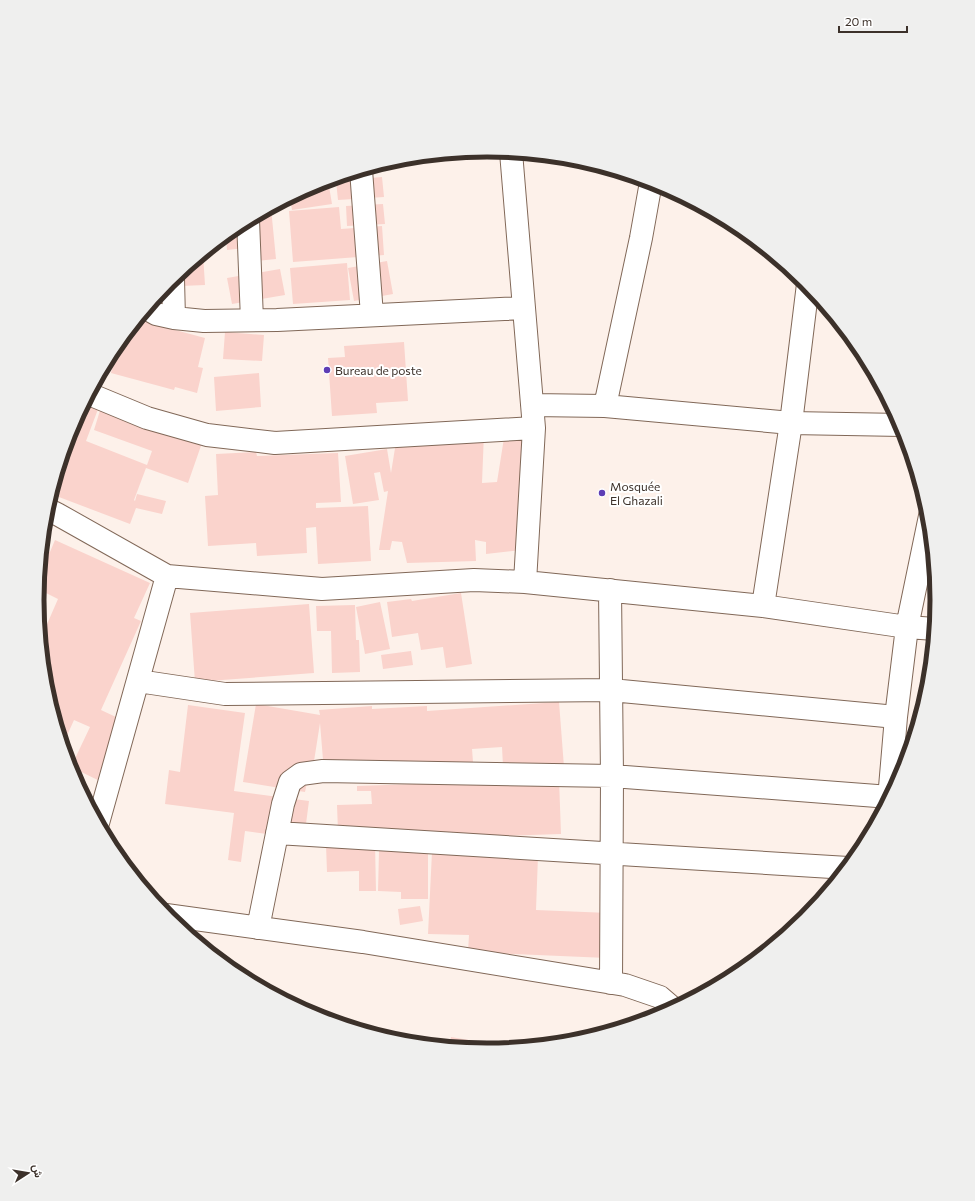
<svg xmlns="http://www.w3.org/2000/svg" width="975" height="1201" font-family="Commissioner,Vazirmatn,sans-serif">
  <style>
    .building { fill: #fad3cc }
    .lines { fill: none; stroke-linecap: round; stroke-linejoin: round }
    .minor-casing { stroke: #816858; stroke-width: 24 }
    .minor { stroke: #fff; stroke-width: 22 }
    .poi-dot { fill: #5d3db5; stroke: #fff; stroke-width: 1.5 }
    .labels { text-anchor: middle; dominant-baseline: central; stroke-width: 4; stroke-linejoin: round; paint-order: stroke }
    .poi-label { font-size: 12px; fill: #3c312a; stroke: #fff; text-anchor: start }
    .rim { fill: none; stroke: #3c312a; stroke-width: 5 }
  </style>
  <rect width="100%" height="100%" fill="#fdf1ea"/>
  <path class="building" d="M382,177L384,197L338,200L336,181Z
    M328,180L332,204L292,210L290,198L315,184Z
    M383,204L385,224L347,226L346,206Z
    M339,207L341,229L382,226L384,255L293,262L289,211Z
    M271,208L276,259L247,262L245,248L227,250L226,235L237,226Z
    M203,254L205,285L181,286L169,282Z
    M387,261L393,294L354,301L348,268Z
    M347,263L350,300L293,304L290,268Z
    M280,269L285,295L232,304L227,278Z
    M138,320L205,338L198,367L203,368L197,393L175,387L174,390L111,373L119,343Z
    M225,332L264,335L262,361L223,359Z
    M404,342L408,401L376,403L377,413L332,416L328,358L345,357L344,346Z
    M259,373L261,407L216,411L214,377Z
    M91,391L103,396L86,441L147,465L152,451L94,430L102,404L203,440L188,483L146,468L134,500L135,501L137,494L166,501L162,514L136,508L130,524L51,494L71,428Z
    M484,433L482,483L497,482L504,438L528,437L522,550L486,554V542L475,540L476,561L407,563L402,542L392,541L390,550H379L388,491L384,492L380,472L374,473L379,500L353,504L345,456L387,449L391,473L396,442Z
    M256,452L257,456L338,453L341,502L316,503V508L368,506L371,561L318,564L316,527L306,528L307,553L257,556L256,543L208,546L205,496L218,495L216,454Z
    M55,540L150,583L134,618L141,621L101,710L133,725L106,784L71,767L90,727L74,720L65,740L61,738L49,698L51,699L55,690L45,686L41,638L58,599L38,589L42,548L50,552Z
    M461,593L472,664L446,668L443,647L421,650L418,633L392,637L387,602L411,599L412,601Z
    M380,602L390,649L365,654L356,607Z
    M309,604L314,673L195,682L190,613Z
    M355,605L356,640H359L360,672L332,673L331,631H317L316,606Z
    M411,651L413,665L383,669L381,655Z
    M559,702L564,767L541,768L540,763L503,766L502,747L472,749L473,762L324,772L320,723L312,774L309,773L305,792L243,782L256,704L320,715L319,710L372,706V709L427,706V711Z
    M188,705L245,713L234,791L309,801L304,839L245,831L241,862L228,860L234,813L165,804L169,770L180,772Z
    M559,779L561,834L469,837L338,831L337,805L372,804L371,791H357V786Z
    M375,844L376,891H359V871L327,872L326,845Z
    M428,850V899H401V892L378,891L379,851Z
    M432,852L538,856L536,910L609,913L607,958L468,952L469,935L428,934Z
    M420,906L423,921L400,925L398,909Z
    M366,1032H391V1040Z
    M451,1037L498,1045L497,1050L487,1051L449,1047Z"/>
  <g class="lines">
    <defs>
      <path id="minor" d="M511,152L534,428L525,582
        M361,170L372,315
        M248,220L252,320
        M173,279L174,318
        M147,309L156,314L174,318L204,321L277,320L523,308
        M89,394L147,418L207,435L275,443L534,428
        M532,405L605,406L791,423L902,425
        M605,406L641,238L651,182
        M47,509L57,514L167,576L322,589L474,580L525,582L763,606L907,627L935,629
        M610,590L612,776L611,983
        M763,606L791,423L808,284
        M138,681L225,694L611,690L896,717
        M889,799L896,717L907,627L930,516
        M98,823L167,576
        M277,833L848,868
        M166,915L363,942L625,985L660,997L674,1009
        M258,928L283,804L290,782L301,774L323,771L612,776L890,797"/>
    </defs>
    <use href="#minor" class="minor-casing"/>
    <use href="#minor" class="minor"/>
  </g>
  <g class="poi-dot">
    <circle cx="327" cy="370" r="4"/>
    <circle cx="602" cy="493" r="4"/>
  </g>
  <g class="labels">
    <g class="poi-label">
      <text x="335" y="370">Bureau de poste</text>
      <text x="610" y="486">Mosquée<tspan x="610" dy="14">El Ghazali</tspan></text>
    </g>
  </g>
  <path d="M0 0H975V1201H0ZM44 600a443 443 0 1 1 886 0a443 443 0 1 1-886 0Z" fill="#efefee" fill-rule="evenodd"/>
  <path class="rim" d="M44 600a443 443 0 1 1 886 0a443 443 0 1 1-886 0Z"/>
  <g transform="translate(28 1173) rotate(78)" stroke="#ffffff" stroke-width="3" paint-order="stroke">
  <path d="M0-3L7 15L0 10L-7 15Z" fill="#3c312a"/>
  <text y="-6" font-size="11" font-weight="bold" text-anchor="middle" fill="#3c312a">ش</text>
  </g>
  <path d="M839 26v6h68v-6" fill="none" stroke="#3c312a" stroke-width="2"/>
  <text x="845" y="26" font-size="12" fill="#3c312a" stroke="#ffffff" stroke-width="3" paint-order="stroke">20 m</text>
</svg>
